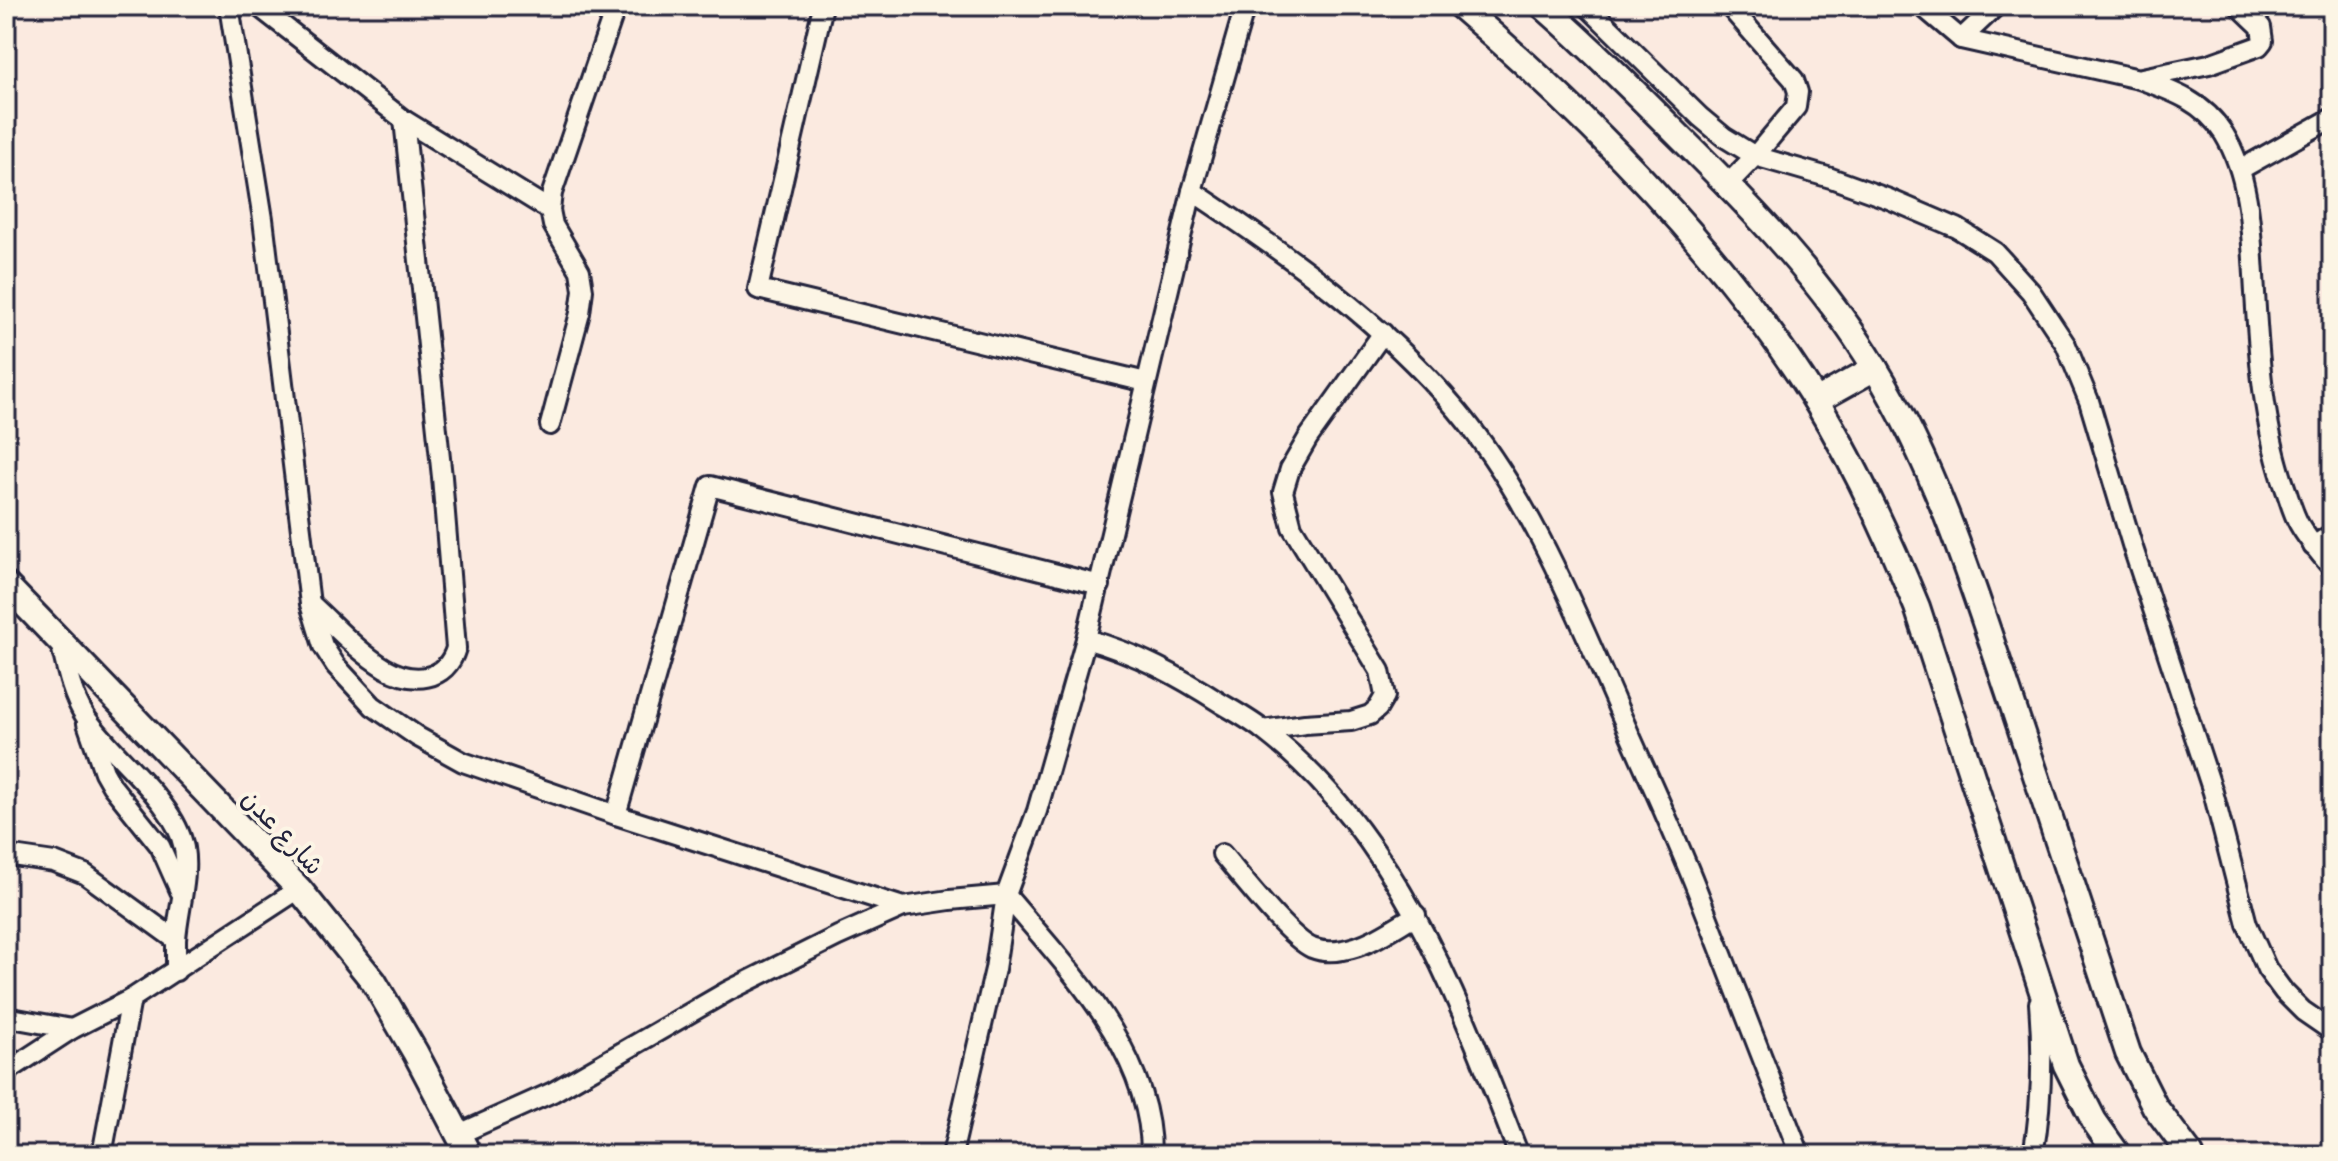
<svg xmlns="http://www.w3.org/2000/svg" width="2338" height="1161" viewBox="0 0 2338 1161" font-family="Itim,'Playpen Sans Arabic',sans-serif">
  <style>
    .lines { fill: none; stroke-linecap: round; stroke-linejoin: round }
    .street-casing { stroke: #22223b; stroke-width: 24 }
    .secondary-casing { stroke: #22223b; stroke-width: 30 }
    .street { stroke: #fcf5e5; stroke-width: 18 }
    .secondary { stroke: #fcf5e5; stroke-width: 24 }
    .labels { text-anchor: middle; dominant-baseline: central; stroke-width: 8; stroke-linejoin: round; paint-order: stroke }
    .street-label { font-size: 26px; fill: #22223b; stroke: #fcf5e5 }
  </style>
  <rect width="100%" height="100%" fill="#fbeae0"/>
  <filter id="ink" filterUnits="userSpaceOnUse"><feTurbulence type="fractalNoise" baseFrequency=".0125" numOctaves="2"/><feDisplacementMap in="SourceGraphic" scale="16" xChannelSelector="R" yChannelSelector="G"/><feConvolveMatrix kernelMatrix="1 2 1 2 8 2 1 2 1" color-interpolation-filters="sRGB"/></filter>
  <g filter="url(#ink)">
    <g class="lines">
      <g class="street-casing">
        <g id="street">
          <path d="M229,6L263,219L310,604L323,646L336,666L373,706L418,737L463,762L616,815L903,907"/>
          <path d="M258,6L404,120L550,210"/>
          <path d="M823,6L758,289L1146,382"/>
          <path d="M1587,6L1700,117L1724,137L1755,156L1831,178L1889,199L1957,228L1995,252L2031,292L2066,345L2089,401L2133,548L2213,792L2247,924L2267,969L2284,992L2303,1011L2332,1031"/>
          <path d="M1922,6L1961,39L2139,79C2173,91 2204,102 2224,134C2249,175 2251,227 2254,275C2258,349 2262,426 2288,496C2291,505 2294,515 2299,524C2308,540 2320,554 2332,568"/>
          <path d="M1961,39L1996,6"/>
          <path d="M2142,78L2209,64L2259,46L2263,41L2261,27L2239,6"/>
          <path d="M2241,169L2332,118"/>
          <path d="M1728,184L1755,156L1796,107L1798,92L1794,80L1729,6"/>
          <path d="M1192,191C1287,254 1382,321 1457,410C1528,495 1571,600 1615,701C1642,764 1672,826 1697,890C1732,978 1765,1067 1800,1155"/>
          <path d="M550,425L580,313L583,290L580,271L553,225L550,210L552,193L616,6"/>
          <path d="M2313,546L2332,534"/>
          <path d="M312,605C335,626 358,652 385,668C413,684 446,682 456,648L442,477L404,120"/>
          <path d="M1086,639C1138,654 1177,675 1222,704C1236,712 1250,720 1263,730C1399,835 1459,1001 1519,1155"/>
          <path d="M60,641C66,666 71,694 85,716C112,757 175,800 184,848C189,878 178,910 176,940C176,950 176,961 176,971"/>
          <path d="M87,723L104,772L112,786L160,846L180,891"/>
          <path d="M1263,730L1305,724L1351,721L1370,715L1378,708L1385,696L1380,671L1292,527L1283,492L1290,469L1308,438L1383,333"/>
          <path d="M616,815L710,486L1100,585"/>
          <path d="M1222,854C1241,876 1288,937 1312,948C1322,952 1333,952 1343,950C1369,946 1393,928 1416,915"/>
          <path d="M6,855L54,862L85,874L176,940"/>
          <path d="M6,1017L72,1029"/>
          <path d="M6,1072L72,1029L131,999L299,889"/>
          <path d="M459,1134L553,1092L728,991L838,936L903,907L950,900L1006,895C1068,969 1152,1052 1151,1155"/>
          <path d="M102,1155L131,999"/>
          <path d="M952,1155L995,969L1006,895L1037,811L1086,639L1192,191L1245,6"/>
          <path d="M2033,1155C2042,1105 2043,1053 2039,1003"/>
        </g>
      </g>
      <g class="secondary-casing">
        <g id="secondary">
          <path d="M1460,6C1592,120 1723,252 1816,401C1856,466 1888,536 1917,607L2066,1065L2094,1121L2118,1155"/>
          <path d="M1543,6C1591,48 1636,93 1681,138C1752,208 1823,282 1875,368C1936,468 1971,580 2008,691C2048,812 2088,933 2128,1053L2155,1107L2191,1155"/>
          <path d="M1816,401L1875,368"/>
          <path d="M6,585L299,889L374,982L415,1052L469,1155"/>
        </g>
      </g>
      <use href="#street" class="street"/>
      <use href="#secondary" class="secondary"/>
    </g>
  </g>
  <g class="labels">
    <g class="street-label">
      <text transform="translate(283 832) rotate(47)">شارع عدن</text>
    </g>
  </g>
  <rect width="2338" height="1161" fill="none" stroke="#fcf5e5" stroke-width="32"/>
  <rect x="16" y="16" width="2306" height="1129" fill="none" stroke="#22223b" stroke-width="3" filter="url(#ink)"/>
</svg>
